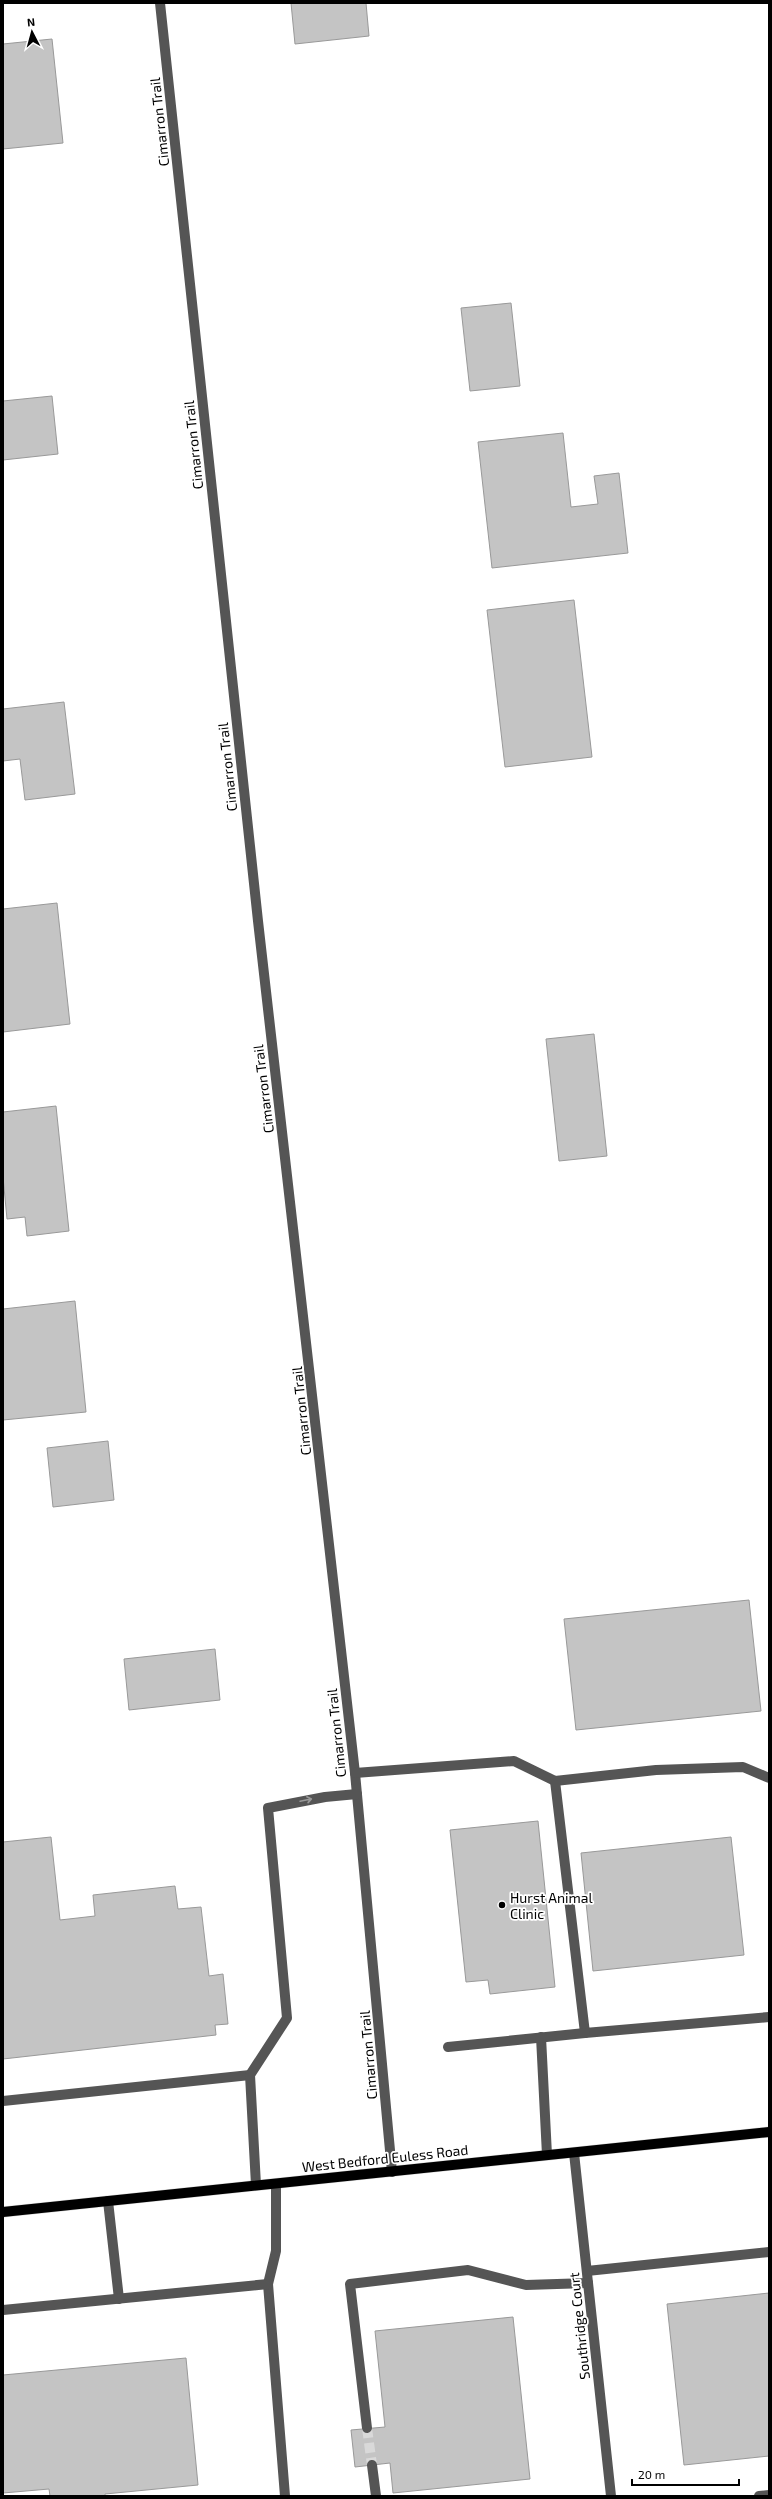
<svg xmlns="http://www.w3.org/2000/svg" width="772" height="2499" viewBox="0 0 772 2499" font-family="'Exo 2',sans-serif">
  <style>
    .building { fill: #c4c4c4; stroke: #999 }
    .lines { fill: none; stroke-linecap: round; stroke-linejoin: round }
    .minor-tunnel { stroke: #d9d9d9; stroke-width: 10; stroke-dasharray: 10 5; stroke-linecap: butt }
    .major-casing { stroke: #dbdbdb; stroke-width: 11 }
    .minor { stroke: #555; stroke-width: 10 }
    .major { stroke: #000; stroke-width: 10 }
    .oneway { stroke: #999 }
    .poi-dot { fill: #000; stroke: #fff; stroke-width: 1.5 }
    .labels { text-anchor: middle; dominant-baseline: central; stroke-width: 3.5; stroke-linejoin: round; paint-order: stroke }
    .street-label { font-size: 14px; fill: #000; stroke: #fff }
    .poi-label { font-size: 14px; fill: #000; stroke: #fff; text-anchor: start }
  </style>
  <rect width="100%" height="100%" fill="#fff"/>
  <g class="building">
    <path d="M291,3H366L369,36L295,44Z"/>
    <path d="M52,39L63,143L3,149V44Z"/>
    <path d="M511,303L520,386L470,391L461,308Z"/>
    <path d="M52,396L58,454L3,460V401Z"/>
    <path d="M563,433L571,507L598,504L594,476L619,473L628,553L492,568L478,442Z"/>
    <path d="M574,600L592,757L505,767L487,610Z"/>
    <path d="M64,702L75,794L25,800L20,759L3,761V709Z"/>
    <path d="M57,903L70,1024L3,1032V909Z"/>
    <path d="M594,1034L607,1156L559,1161L546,1039Z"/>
    <path d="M56,1106L69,1231L27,1236L25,1217L7,1219L3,1177V1112Z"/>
    <path d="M75,1301L86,1412L3,1420V1309Z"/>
    <path d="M108,1441L114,1500L53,1507L47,1448Z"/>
    <path d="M749,1600L761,1711L576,1730L564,1619Z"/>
    <path d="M215,1649L220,1700L129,1710L124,1659Z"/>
    <path d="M538,1821L555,1987L490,1994L488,1980L466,1982L450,1830Z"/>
    <path d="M51,1837L60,1920L95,1916L93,1895L175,1886L178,1909L201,1907L209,1976L223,1974L228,2024L215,2025L216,2035L3,2059V1842Z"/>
    <path d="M731,1837L744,1955L593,1971L581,1853Z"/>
    <path d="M769,2293V2456L684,2465L667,2304Z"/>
    <path d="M513,2317L530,2479L393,2493L390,2463L355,2467L351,2430L385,2427L375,2331Z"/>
    <path d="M186,2358L198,2485L105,2494V2496H50L49,2489L3,2493V2375Z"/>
  </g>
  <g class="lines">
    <path class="minor-tunnel" d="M367,2428L372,2465"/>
    <g class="major-casing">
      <path id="major" d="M3,2212L769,2132"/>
    </g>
    <g class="minor">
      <path d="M160,3L258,921L355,1773L392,2172"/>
      <path d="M355,1773L514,1761L555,1781L656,1770L743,1767L769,1778"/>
      <path d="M555,1781L585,2033L769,2017"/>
      <path d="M541,2037L547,2155"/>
      <path d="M448,2047L585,2033"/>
      <path d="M3,2101L250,2075"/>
      <path d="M574,2153L611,2496"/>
      <path d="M276,2184V2251L268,2284L285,2496"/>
      <path d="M256,2185L250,2075L287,2018L268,1808L325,1797L357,1794"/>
      <path d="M108,2201L119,2299"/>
      <path d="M587,2271L769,2252"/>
      <path d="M3,2310L268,2284"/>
      <path d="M367,2428L350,2284L468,2270L526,2285L588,2283"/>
      <path d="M372,2465L376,2496"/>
      <path d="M759,2496L769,2495"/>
    </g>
    <use href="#major" class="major"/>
  </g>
  <defs><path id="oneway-shaft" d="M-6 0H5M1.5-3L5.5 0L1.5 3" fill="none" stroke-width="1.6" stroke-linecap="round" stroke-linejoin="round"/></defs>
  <use class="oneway" href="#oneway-shaft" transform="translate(306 1800) rotate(-12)"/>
  <circle class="poi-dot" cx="502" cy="1905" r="4"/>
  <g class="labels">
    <g class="street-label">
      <text transform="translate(159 122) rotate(-96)">Cimarron Trail</text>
      <text transform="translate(193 445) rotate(-96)">Cimarron Trail</text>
      <text transform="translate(227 767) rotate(-96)">Cimarron Trail</text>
      <text transform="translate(263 1089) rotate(-97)">Cimarron Trail</text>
      <text transform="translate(301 1411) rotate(-96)">Cimarron Trail</text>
      <text transform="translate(336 1733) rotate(-96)">Cimarron Trail</text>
      <text transform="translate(368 2055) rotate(-95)">Cimarron Trail</text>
      <text transform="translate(385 2158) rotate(-6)">West Bedford Euless Road</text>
      <text transform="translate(579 2326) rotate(-96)">Southridge Court</text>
    </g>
    <g class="poi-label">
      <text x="510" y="1897">Hurst Animal<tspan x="510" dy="16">Clinic</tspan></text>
    </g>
  </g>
  <rect width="772" height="2499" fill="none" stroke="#000000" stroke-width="8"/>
  <g transform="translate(32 32) rotate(354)" stroke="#ffffff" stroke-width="3" paint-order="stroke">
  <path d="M0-3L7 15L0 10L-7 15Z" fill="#000000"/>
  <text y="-6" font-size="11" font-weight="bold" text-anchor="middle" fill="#000000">N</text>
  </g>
  <path d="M632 2479v6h107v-6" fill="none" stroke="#000000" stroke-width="2"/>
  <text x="638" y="2479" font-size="12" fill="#000000" stroke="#ffffff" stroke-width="3" paint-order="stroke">20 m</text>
</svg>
